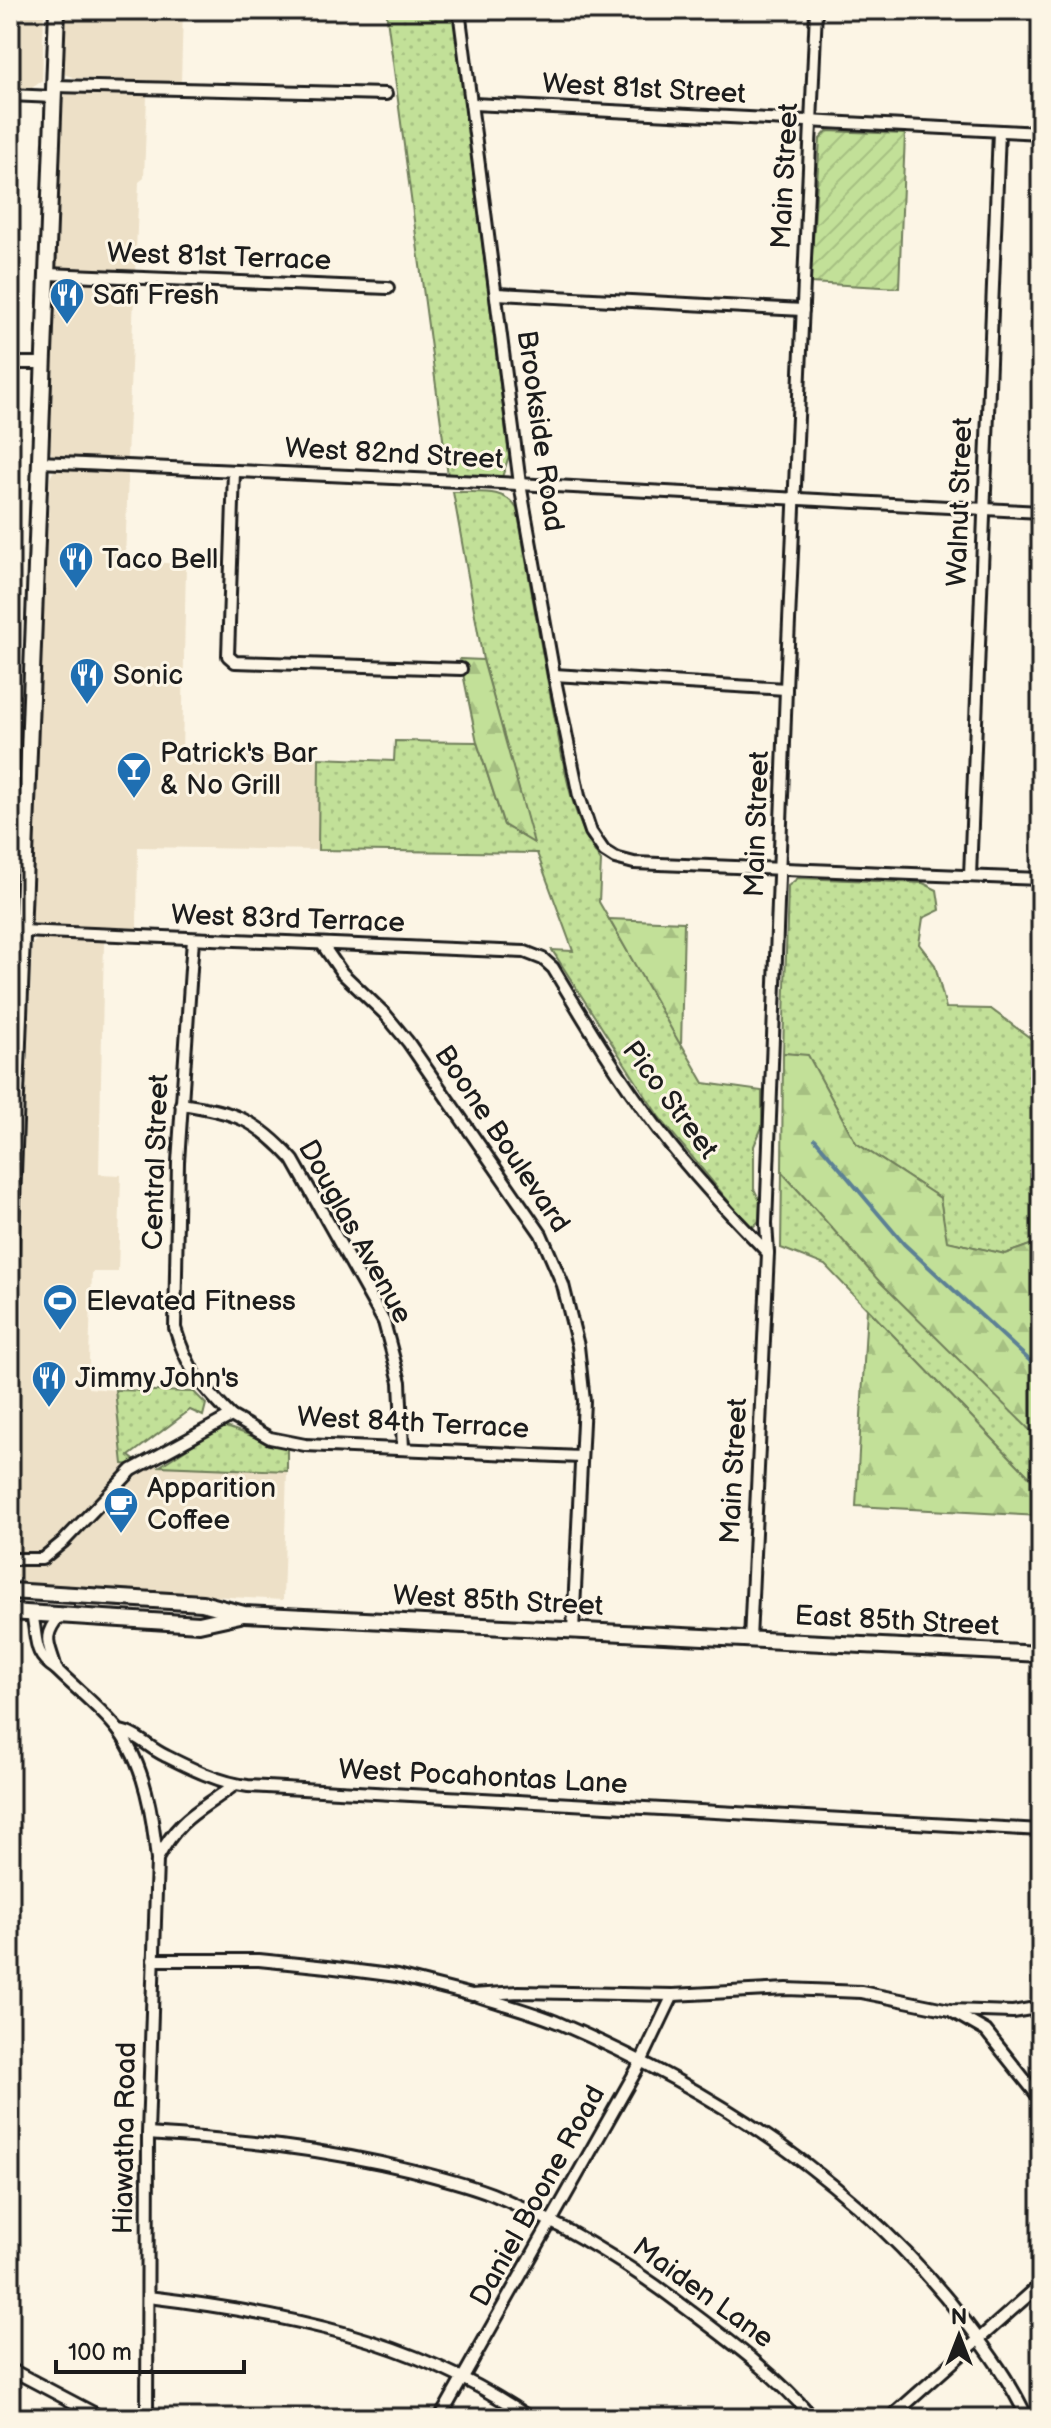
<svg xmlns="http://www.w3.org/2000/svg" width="1051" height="2428" viewBox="0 0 1051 2428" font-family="'Balsamiq Sans',sans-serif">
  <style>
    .built { fill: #ede0c7 }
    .grass { fill: url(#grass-dots); stroke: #6f7e5a; stroke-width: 2 }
    .forest { fill: url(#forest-firs); stroke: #6f7e5a; stroke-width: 2 }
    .garden { fill: url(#garden-furrows); stroke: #6f7e5a; stroke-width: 2 }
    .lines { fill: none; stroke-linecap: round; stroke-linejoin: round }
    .stream { stroke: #5c8095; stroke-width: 4 }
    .street-casing { stroke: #1c1c1c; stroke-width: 16 }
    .secondary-casing { stroke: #1c1c1c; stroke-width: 20 }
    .street { stroke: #fcf5e5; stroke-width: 10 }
    .secondary { stroke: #fcf5e5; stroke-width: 14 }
    .labels { text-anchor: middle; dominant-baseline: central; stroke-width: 6; stroke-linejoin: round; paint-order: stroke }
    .street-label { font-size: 28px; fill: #1c1c1c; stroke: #fcf5e5 }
    .poi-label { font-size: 28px; fill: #1c1c1c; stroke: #fcf5e5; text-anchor: start }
  </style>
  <defs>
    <pattern id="grass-dots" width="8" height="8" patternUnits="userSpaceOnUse" patternTransform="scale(2)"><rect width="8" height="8" fill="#c2e098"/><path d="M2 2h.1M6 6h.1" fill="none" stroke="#a6c082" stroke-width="1.8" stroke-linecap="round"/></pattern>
    <pattern id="forest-firs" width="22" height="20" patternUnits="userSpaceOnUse" patternTransform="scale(2)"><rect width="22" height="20" fill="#c2e098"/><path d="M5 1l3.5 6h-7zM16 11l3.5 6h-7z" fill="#a6c082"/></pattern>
    <pattern id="garden-furrows" width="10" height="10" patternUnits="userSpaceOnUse" patternTransform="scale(2)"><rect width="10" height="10" fill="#c2e098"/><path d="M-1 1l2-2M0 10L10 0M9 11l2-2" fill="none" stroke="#a6c082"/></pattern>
  </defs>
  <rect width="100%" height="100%" fill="#fcf5e5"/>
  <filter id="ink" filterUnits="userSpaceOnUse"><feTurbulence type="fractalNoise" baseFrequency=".0125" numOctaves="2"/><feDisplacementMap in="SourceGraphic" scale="16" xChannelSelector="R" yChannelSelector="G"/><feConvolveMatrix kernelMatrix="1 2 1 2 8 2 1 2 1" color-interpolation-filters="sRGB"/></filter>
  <g filter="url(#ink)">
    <g class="built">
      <path d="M10,10H44L42,81L32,88H10Z"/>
      <path d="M67,10H183L181,82L75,78L64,74Z"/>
      <path d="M74,93L147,96L144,178L139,182L127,459L52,455L49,447L63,95Z"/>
      <path d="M58,469L128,473L125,561L186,564L182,753L319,758L318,850L138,847L137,929L39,925L33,922L30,915L50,478L53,472Z"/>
      <path d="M10,578H21L10,800Z"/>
      <path d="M38,939L104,942L99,1174L121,1175L118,1272H92L88,1388L115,1390L124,1464L287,1471L283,1600L24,1585L17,1577L14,1407L32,944Z"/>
    </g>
    <g class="grass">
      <path d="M386,10H453L509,456L502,477L490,479L448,476Z"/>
      <path d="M453,492C476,493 505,487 517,509C529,576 540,643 553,709C563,759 570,820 601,861L599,902L704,1083L762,1091V1127L754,1146V1189L760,1201L759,1221L754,1226L748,1225L659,1117L552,950L573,951L537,853L318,850L319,758L394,761L395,741L477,742L504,825L533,842L483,660Z"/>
      <path d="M798,878L923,883L937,890L940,910L923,918L919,944L935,965L946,1008L991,1009L1041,1046V1241L1005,1254L946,1241L940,1198L856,1143L808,1056L783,1053L788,886Z"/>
      <path d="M782,1172L852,1250L1041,1261V1489L825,1265L781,1248Z"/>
      <path d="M115,1390L194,1392L206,1404L203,1416L190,1410L129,1456L137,1462L135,1465L123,1464Z"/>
      <path d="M226,1427L287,1448V1471L160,1466L215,1430Z"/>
    </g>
    <g class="forest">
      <path d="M460,659L483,660L534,843L504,825L477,742Z"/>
      <path d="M609,919L684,922L681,1046Z"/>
      <path d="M783,1053L808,1055L856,1143L940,1198L947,1241L1005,1254L1041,1241V1441L879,1281L782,1172Z"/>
      <path d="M867,1308L1041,1489V1516L856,1506Z"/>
    </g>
    <path class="garden" d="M827,131L905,134L899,288L810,283L820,139Z"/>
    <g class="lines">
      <path class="stream" d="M815,1139L904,1244L1041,1371"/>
      <g class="street-casing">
        <g id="street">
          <path d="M459,10L520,484L554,675L579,796L591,832L604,851L615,858L634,863L1041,879"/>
          <path d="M54,86L386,94"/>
          <path d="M10,95L54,97"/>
          <path d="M473,104L1041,133"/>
          <path d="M47,274L388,288"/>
          <path d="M497,294L803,310"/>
          <path d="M10,363H43"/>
          <path d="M39,462L481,482L1041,512"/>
          <path d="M234,471L228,656L235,662L461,669"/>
          <path d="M554,675L786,689"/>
          <path d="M970,876L999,131"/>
          <path d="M22,931L525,952L543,959L553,968C586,1023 619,1078 658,1129C691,1173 729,1213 768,1253"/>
          <path d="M193,939L178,1162L175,1328C188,1371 201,1385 231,1416"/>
          <path d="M322,944L342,973L385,1014L408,1042L541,1234L563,1285L578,1346L584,1401L573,1631"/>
          <path d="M181,1104C235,1112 256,1119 293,1160L384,1322L400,1382L403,1449"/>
          <path d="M10,1559H42L64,1541L132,1470L231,1416L270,1438L305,1445L581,1457"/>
          <path d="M32,1614C38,1639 32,1654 56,1669C76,1689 101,1708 118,1730C145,1765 153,1817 157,1860L148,2134L147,2418"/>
          <path d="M750,1640L768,1253L766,1224L786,689L816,10"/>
          <path d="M56,1669C50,1644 40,1639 60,1615"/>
          <path d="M119,1731C136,1733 149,1748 164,1755C190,1768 219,1783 248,1786L1041,1830"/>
          <path d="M157,1859C181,1815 198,1813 234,1785"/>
          <path d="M153,1960H259L327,1967L397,1976L472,1995L519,1992L673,1995L787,1989L861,1992L950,2010L1013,2012L1041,2007"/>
          <path d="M478,1996C505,2005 533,2012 559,2023C715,2090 861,2185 965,2321C988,2351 1012,2384 1027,2418"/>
          <path d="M953,2012L986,2031L1041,2100"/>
          <path d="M148,2134C238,2140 322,2148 411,2170C438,2177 467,2184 492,2194C564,2224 629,2264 690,2311C734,2344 777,2376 813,2418"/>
          <path d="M148,2297C283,2313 416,2339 530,2418"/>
          <path d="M10,2369L103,2418"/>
          <path d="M440,2418L641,2062L673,1995"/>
          <path d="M890,2418L1041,2284"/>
        </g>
      </g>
      <g class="secondary-casing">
        <g id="secondary">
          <path d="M10,1254L57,10"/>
          <path d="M10,1591L202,1603L244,1614L1041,1654"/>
          <path d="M10,1612L199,1624L240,1615"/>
        </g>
      </g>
      <use href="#street" class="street"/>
      <use href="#secondary" class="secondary"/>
    </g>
  </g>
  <defs>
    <g id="restaurant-pin" transform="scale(1.8)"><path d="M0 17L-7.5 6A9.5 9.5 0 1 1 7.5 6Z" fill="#1f6fb2" stroke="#fcf5e5"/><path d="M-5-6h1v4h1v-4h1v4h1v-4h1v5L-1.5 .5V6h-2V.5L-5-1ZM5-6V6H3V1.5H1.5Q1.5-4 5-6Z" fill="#fff"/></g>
    <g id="bar-pin" transform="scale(1.8)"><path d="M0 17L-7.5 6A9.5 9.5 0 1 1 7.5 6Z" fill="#1f6fb2" stroke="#fcf5e5"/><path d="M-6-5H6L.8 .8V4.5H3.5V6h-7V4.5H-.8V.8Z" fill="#fff"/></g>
    <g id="stadium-pin" transform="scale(1.8)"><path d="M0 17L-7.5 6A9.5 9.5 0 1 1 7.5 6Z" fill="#1f6fb2" stroke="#fcf5e5"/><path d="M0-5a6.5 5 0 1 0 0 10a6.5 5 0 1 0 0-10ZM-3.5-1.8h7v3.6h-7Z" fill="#fff"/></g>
    <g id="cafe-pin" transform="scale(1.8)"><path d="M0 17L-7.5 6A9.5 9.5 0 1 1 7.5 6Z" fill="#1f6fb2" stroke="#fcf5e5"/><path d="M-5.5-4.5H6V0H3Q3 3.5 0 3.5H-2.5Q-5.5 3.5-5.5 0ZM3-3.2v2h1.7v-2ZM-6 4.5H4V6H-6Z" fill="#fff"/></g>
  </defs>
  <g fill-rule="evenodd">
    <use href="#restaurant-pin" x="67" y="295"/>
    <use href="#restaurant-pin" x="76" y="559"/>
    <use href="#restaurant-pin" x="87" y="675"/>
    <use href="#bar-pin" x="134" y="769"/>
    <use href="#stadium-pin" x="60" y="1301"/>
    <use href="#restaurant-pin" x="49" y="1378"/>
    <use href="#cafe-pin" x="121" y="1504"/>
  </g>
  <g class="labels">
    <g class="street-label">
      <text transform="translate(644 89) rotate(3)">West 81st Street</text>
      <text transform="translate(785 176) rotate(-87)">Main Street</text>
      <text transform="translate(219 257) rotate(2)">West 81st Terrace</text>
      <text transform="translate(540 431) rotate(82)">Brookside Road</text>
      <text transform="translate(394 454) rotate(3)">West 82nd Street</text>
      <text transform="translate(960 502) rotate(-88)">Walnut Street</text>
      <text transform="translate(757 824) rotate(-88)">Main Street</text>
      <text transform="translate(288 919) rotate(2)">West 83rd Terrace</text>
      <text transform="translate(670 1100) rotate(53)">Pico Street</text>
      <text transform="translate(502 1139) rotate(56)">Boone Boulevard</text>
      <text transform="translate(156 1162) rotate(-88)">Central Street</text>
      <text transform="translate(355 1232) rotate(61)">Douglas Avenue</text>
      <text transform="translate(413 1423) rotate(3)">West 84th Terrace</text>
      <text transform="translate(734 1471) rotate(-87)">Main Street</text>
      <text transform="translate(498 1601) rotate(3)">West 85th Street</text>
      <text transform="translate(897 1621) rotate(3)">East 85th Street</text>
      <text transform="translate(483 1777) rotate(3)">West Pocahontas Lane</text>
      <text transform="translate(125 2138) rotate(-89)">Hiawatha Road</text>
      <text transform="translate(538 2196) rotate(-61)">Daniel Boone Road</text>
      <text transform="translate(703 2293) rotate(36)">Maiden Lane</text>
    </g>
    <g class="poi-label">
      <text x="93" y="295">Safi Fresh</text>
      <text x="102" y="559">Taco Bell</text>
      <text x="113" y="675">Sonic</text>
      <text x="160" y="753">Patrick's Bar<tspan x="160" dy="32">&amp; No Grill</tspan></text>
      <text x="86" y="1301">Elevated Fitness</text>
      <text x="75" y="1378">Jimmy John's</text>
      <text x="147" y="1488">Apparition<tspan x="147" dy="32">Coffee</tspan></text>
    </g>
  </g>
  <rect width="1051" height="2428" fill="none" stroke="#fcf5e5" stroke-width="40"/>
  <rect x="20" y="20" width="1011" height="2388" fill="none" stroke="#1c1c1c" stroke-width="3" filter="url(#ink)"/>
  <g transform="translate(959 2336)" stroke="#fcf5e5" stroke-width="6" paint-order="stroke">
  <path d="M0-6L14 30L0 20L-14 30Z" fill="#1c1c1c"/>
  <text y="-12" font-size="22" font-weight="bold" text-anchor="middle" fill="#1c1c1c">N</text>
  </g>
  <path d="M56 2360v12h188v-12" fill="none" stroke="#1c1c1c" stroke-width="4"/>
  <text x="68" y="2360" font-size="24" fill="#1c1c1c" stroke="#fcf5e5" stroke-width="6" paint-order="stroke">100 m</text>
</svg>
